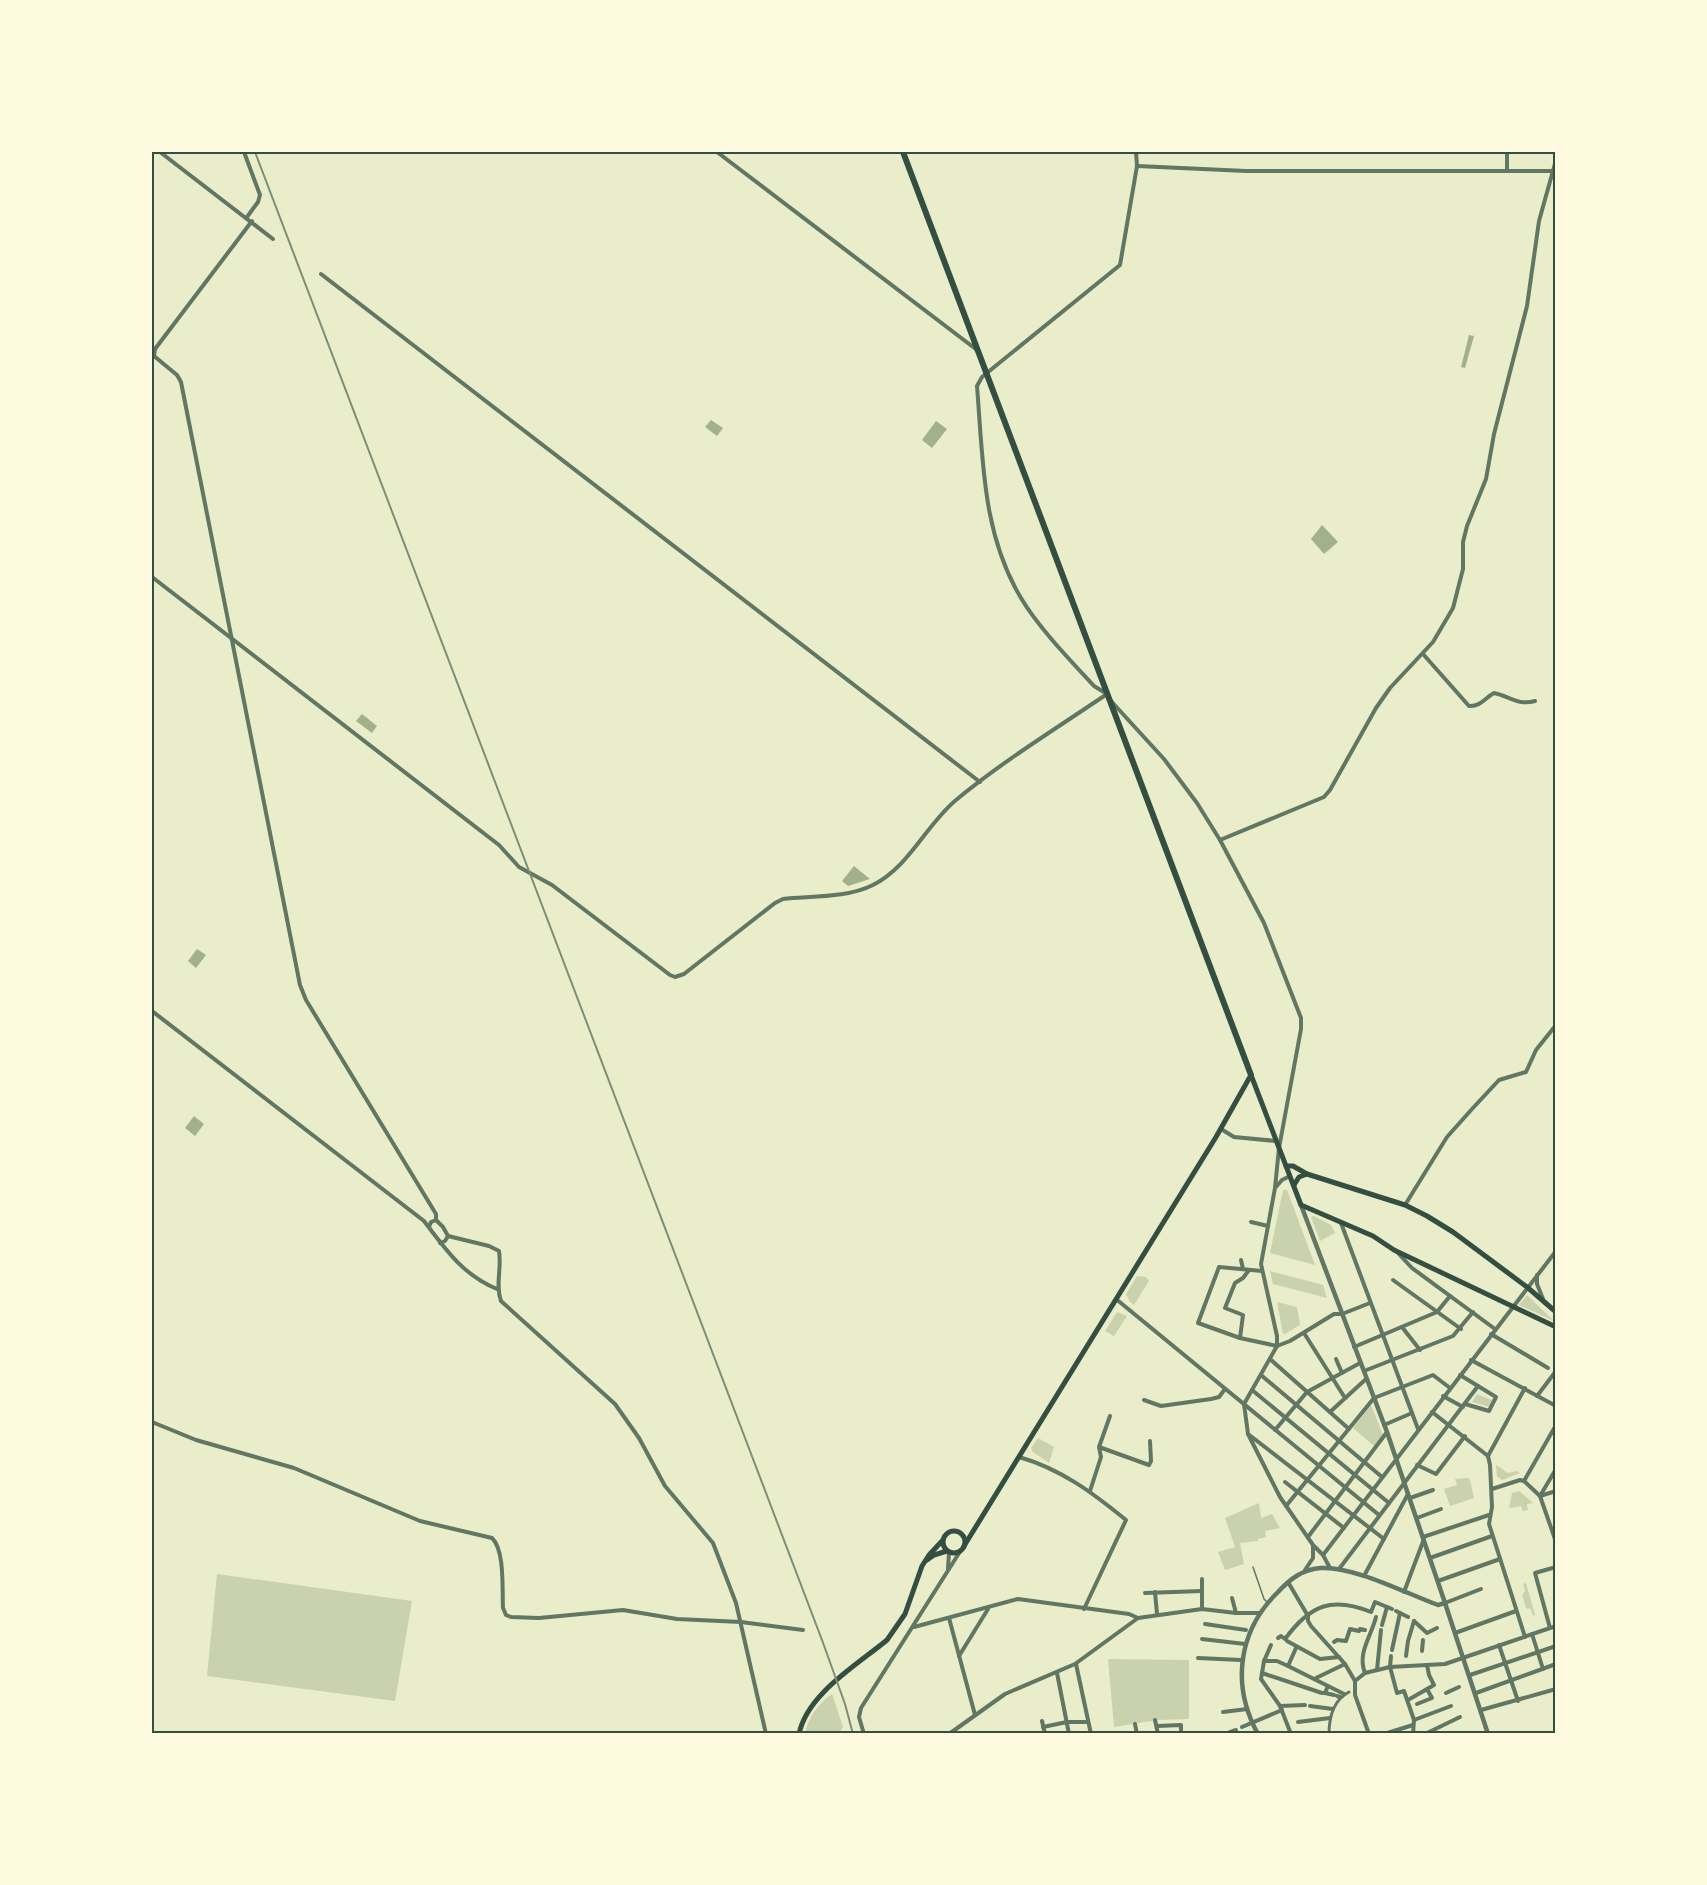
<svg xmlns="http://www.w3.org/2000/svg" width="1707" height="1885" viewBox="0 0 1707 1885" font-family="Roboto,sans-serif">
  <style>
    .green { fill: #cad2ad }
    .water { fill: #a3b18a }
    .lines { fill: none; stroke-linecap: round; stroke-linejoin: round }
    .service { stroke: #617663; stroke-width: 1.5 }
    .pedestrian { stroke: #617663; stroke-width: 3 }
    .minor { stroke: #617663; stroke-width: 4 }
    .tertiary { stroke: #617663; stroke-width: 4.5 }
    .secondary { stroke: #344e41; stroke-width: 5 }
    .primary { stroke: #344e41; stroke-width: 6 }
    .rail { stroke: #7c8e77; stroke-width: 2 }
    .neatline { fill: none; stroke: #344e41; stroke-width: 2 }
  </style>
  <rect width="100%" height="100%" fill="#e9edc9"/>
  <g class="green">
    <path d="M1283,1190H1287L1315,1265L1270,1253Z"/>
    <path d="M1314,1216L1331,1225L1335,1233L1320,1241L1311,1217Z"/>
    <path d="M1270,1271L1323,1285L1327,1298L1273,1284Z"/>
    <path d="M1137,1276L1146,1277L1149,1281L1134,1305L1130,1302L1126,1294Z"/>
    <path d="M1527,1295L1551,1318L1554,1321L1519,1305Z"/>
    <path d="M1277,1302L1297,1307L1300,1325L1285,1334H1283Z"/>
    <path d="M1117,1312L1127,1316L1114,1336L1105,1331Z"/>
    <path d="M1477,1394L1492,1400L1489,1407L1472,1402Z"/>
    <path d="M1371,1405L1383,1435L1374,1446L1353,1428Z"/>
    <path d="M1038,1438L1054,1447L1049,1463L1033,1452L1031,1448Z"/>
    <path d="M1496,1465L1508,1473L1517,1471L1520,1473L1502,1480L1497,1476Z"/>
    <path d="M1468,1478L1470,1480L1474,1498L1450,1506L1444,1489L1457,1485L1455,1479Z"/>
    <path d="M1519,1491L1533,1503L1527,1504L1528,1510L1523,1511L1521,1506L1509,1508L1512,1493Z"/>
    <path d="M1259,1503L1261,1518L1272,1514L1280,1528L1265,1531L1266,1537L1258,1539V1541L1240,1543L1244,1564L1225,1570L1218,1552L1235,1547L1225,1518Z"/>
    <path d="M217,1574L412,1601L395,1701L207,1676Z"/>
    <path d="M1526,1583L1535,1615L1533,1616L1531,1609L1526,1608L1522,1595L1525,1591L1523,1584Z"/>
    <path d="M1108,1659L1189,1660V1719L1158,1720L1114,1727Z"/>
    <path d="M832,1694L843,1727L839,1733H805C809,1716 818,1704 832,1694Z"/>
  </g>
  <g class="water">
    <path d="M1469,335L1474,336L1465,368L1461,367Z"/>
    <path d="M711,420L723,428L717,436L705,427Z"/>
    <path d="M936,421L947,429L932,448L922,440Z"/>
    <path d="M1322,525L1338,542L1324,554L1311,539Z"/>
    <path d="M362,714L377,726L372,733L356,721Z"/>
    <path d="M854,866L870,879L848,886L842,881Z"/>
    <path d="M197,949L206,955L196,968L188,961Z"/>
    <path d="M194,1116L204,1124L195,1136L185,1128Z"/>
  </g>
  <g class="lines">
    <path class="service" d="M1253,1567L1264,1599L1267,1602"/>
    <path class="pedestrian" d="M1329,1734C1329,1716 1334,1700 1349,1692"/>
    <g class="minor">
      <path d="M160,152L273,239"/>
      <path d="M244,152L260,195L258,202L247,217"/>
      <path d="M717,152L977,350"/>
      <path d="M1137,166L1246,171H1553"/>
      <path d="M1507,170V152"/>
      <path d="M252,221L155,349L154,356L177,375L181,382L300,985L306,1000L436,1214V1220"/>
      <path d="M321,274L980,782"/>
      <path d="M152,577L499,845L519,867L552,885L670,975L675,977L684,974L775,903L783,899C812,896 847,898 873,885C909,867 926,825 956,800C1003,761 1057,728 1107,694L1094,686C1071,661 1038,627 1021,598C982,533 983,459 977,386L982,377L1120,265L1137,166L1136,152"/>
      <path d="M1423,654L1469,706C1480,707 1485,698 1494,693C1509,696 1518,706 1535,701"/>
      <path d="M1111,701L1164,759L1197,803L1220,840L1264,923L1301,1018V1029L1279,1148L1275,1188L1261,1264L1277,1336V1346L1244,1404L1248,1434L1280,1497L1313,1545V1558L1305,1570"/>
      <path d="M1220,840L1324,797L1330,790L1376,708L1390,688L1433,642L1453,608L1463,569V542L1467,526L1486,479L1494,434L1527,306L1539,221L1556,160"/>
      <path d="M152,1011L424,1221C446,1250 463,1275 497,1289"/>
      <path d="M1221,1129L1234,1137L1276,1141"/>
      <path d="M1275,1188L1282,1180L1290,1176"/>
      <path d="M1405,1205L1447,1137L1472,1109L1499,1080L1526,1072L1536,1050L1556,1025"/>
      <path d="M1251,1222L1268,1226"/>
      <path d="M1341,1223L1418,1429"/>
      <path d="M429,1227L431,1222L436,1220L443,1227L448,1236L445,1241L440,1243"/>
      <path d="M448,1236L489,1246L499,1251C502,1268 495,1284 501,1301L615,1404L639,1438L665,1486L713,1543L736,1603L766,1734"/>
      <path d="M1397,1252L1412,1268L1495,1329"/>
      <path d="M1241,1260L1243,1269"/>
      <path d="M1262,1271L1219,1267L1198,1323L1240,1338L1277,1346"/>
      <path d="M1537,1275V1284L1543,1299"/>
      <path d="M1393,1280L1461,1329"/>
      <path d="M1116,1299L1379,1515"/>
      <path d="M1402,1327L1420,1350"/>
      <path d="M1304,1333L1345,1398"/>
      <path d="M1491,1334L1548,1368"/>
      <path d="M1240,1338L1243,1315L1225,1308L1235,1283L1243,1278L1249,1270"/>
      <path d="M1277,1346L1290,1341L1334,1314H1342L1370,1303"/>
      <path d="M1354,1347L1437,1312L1450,1296"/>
      <path d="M1270,1359L1349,1429"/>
      <path d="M1336,1359L1342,1373"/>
      <path d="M1471,1360L1556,1406"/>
      <path d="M1364,1371L1453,1336L1473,1312"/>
      <path d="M1261,1375L1382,1477"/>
      <path d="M1460,1375L1496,1397L1489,1411L1465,1404"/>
      <path d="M1252,1390L1389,1503"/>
      <path d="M1443,1396L1463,1407"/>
      <path d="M1537,1396L1556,1371"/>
      <path d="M1144,1400L1161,1406L1211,1399L1219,1397L1225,1389"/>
      <path d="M1330,1412L1366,1379"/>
      <path d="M1432,1412L1488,1456"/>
      <path d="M152,1422L196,1440L294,1468L420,1521L492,1538C505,1550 502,1590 503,1608L506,1615L511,1617L539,1618L623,1610L677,1619L741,1622L803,1630"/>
      <path d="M1384,1425L1412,1413"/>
      <path d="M1275,1430L1307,1392L1360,1363"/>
      <path d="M1248,1434L1384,1539"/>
      <path d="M1099,1447L1110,1416"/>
      <path d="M1488,1456L1490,1465L1492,1507L1489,1524L1525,1637"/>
      <path d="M1488,1456L1525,1388"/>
      <path d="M1019,1457C1061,1469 1093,1493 1126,1520L1084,1609"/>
      <path d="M1417,1465L1436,1474L1465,1436"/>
      <path d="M1524,1481L1540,1496L1556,1542"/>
      <path d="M1524,1481L1556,1425"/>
      <path d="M1285,1482L1344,1528"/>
      <path d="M1492,1489L1520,1480L1524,1481"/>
      <path d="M1090,1491L1101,1457L1099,1447L1149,1465L1151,1461L1150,1441"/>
      <path d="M1540,1496L1556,1469"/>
      <path d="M1540,1496L1556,1491"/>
      <path d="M1410,1498L1433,1490"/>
      <path d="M1286,1506L1374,1398L1433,1375L1450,1388"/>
      <path d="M1417,1518L1441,1509"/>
      <path d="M1308,1537L1387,1432"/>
      <path d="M1423,1537L1489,1515"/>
      <path d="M1314,1546L1323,1555L1330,1568"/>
      <path d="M1323,1555L1556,1251"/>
      <path d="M1430,1558L1492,1536"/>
      <path d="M948,1569L949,1552"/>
      <path d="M1339,1569L1478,1386"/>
      <path d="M1364,1576L1408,1494"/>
      <path d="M1202,1579V1608"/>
      <path d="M1438,1581L1500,1559"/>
      <path d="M1288,1582L1308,1616V1621L1311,1626L1345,1664L1355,1681V1695L1369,1734"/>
      <path d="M1155,1592L1157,1614"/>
      <path d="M1404,1592L1424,1539"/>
      <path d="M1145,1593L1202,1591"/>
      <path d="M1232,1598L1236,1613"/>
      <path d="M1445,1603L1481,1589"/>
      <path d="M1396,1611L1408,1617"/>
      <path d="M949,1618L975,1715"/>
      <path d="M1414,1621L1427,1633L1437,1628"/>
      <path d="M1205,1624L1246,1630"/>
      <path d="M1382,1625L1387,1607"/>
      <path d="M914,1627L1018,1599L1129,1614L1138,1618"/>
      <path d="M1550,1628L1535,1573L1556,1567"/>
      <path d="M1455,1633L1516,1611"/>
      <path d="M1532,1634L1543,1669"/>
      <path d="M1278,1638L1281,1636L1285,1639C1310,1605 1332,1596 1371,1612L1375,1602L1392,1609"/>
      <path d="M1202,1639L1245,1644"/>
      <path d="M1287,1641L1320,1659L1339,1657"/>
      <path d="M1334,1642L1337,1640L1346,1641L1350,1629L1359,1631L1360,1629L1365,1630"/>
      <path d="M1271,1645L1264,1661L1261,1679L1280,1706L1291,1734"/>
      <path d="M1499,1645L1518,1701"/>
      <path d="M1392,1650L1400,1613"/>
      <path d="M1422,1651L1423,1640"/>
      <path d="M959,1656L988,1609"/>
      <path d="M1391,1656L1390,1667L1397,1693L1404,1691L1414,1720L1413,1734"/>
      <path d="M1406,1656L1408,1641L1414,1621"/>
      <path d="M1198,1658L1241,1660"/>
      <path d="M1264,1661H1277L1288,1666L1344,1694"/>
      <path d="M1076,1664L1091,1734"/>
      <path d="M1288,1666L1296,1648"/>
      <path d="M1377,1670L1381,1630"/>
      <path d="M1057,1673L1069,1734"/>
      <path d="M1262,1673L1322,1693H1325L1328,1686"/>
      <path d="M1365,1673C1357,1653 1371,1637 1376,1617"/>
      <path d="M1470,1675L1556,1646"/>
      <path d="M1316,1678L1345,1664"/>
      <path d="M1355,1681L1365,1673L1390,1667L1445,1664L1556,1626"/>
      <path d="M1325,1693L1334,1695"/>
      <path d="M1446,1693L1459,1687"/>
      <path d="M1476,1693L1556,1664"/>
      <path d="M1337,1696L1340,1697"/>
      <path d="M1408,1700L1434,1685L1429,1675L1427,1665"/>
      <path d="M1417,1704L1432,1698L1427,1689"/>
      <path d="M1280,1706L1305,1705"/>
      <path d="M1310,1706L1333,1709"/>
      <path d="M1481,1710L1556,1689"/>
      <path d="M1223,1712L1247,1709"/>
      <path d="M1155,1720L1158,1734"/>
      <path d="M1414,1720L1451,1706"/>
      <path d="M1042,1721L1045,1734"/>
      <path d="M1298,1722L1330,1718"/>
      <path d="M1135,1724L1137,1734"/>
      <path d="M1157,1726L1181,1725V1734"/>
      <path d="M1043,1727L1067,1722H1088"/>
      <path d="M1242,1727L1282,1710"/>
      <path d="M864,1734L859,1717L861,1708L961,1550"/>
      <path d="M949,1734L1005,1694L1075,1664L1138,1618L1202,1609L1236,1613H1260"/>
      <path d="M1110,1734H1113"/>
      <path d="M1225,1734L1236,1730"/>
      <path d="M1384,1734L1413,1725"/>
      <path d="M1425,1734L1460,1717"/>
    </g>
    <g class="tertiary">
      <path d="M1301,1205L1387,1432L1445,1603"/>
      <path d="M1258,1734C1231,1685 1238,1631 1278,1592C1290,1579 1303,1569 1321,1568C1354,1566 1405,1593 1438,1605L1445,1603L1488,1734"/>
    </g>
    <g class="secondary">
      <path d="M1251,1075L1301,1205L1373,1236L1394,1250L1556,1327"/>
      <path d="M1286,1166H1293L1307,1174L1405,1205L1427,1216L1453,1232L1527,1287L1556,1312"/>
      <path d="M1294,1185L1299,1177L1307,1174"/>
      <circle cx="954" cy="1542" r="11"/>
      <path d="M964,1546L1216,1137L1251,1075"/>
      <path d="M927,1560L934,1555L947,1551"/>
      <path d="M799,1734C807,1694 857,1665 887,1640L905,1614L922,1566L929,1555L943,1540"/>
    </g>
    <path class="primary" d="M903,152L1251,1075"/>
    <path class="rail" d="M255,152L822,1640L845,1704L853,1734"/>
  </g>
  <rect width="1707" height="1885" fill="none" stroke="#fefae0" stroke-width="306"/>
  <rect x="153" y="153" width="1401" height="1579" class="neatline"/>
</svg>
